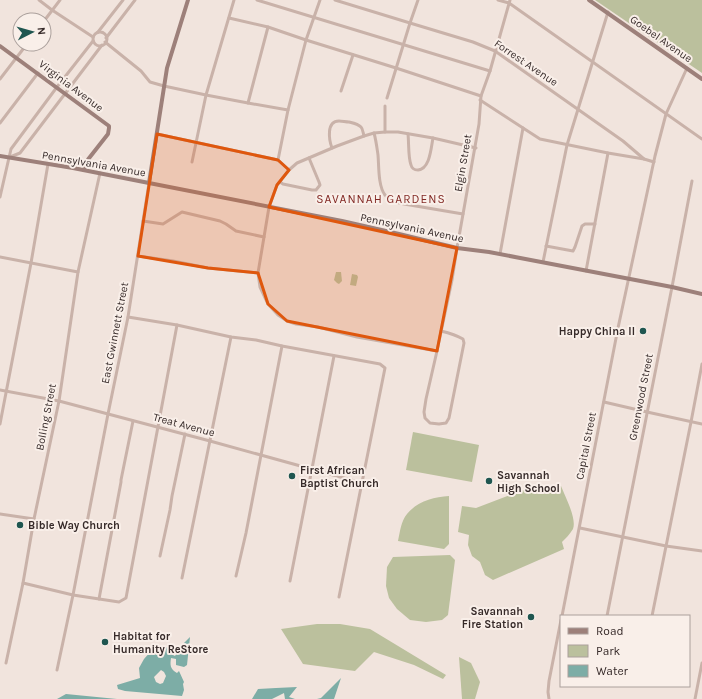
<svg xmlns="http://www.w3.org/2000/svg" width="702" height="699" viewBox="0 0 702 699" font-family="Karla,sans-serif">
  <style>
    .green { fill: #bbc09d }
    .water { fill: #7dada6; fill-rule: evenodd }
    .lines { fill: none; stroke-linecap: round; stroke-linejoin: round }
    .street { stroke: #c9b2a9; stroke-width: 3 }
    .secondary { stroke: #9d807a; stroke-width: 4 }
    .marked { fill: #df570d; fill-opacity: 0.2; stroke: #df570d; stroke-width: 3; stroke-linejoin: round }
    .poi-dot { fill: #1f5650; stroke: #f9efe9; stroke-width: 1.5 }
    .labels { text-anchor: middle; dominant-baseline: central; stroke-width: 4; stroke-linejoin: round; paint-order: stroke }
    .street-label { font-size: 11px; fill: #362a29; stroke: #f9efe9 }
    .poi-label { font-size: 11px; font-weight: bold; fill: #362a29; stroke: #f9efe9; text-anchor: start }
    .neighbourhood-label { font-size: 12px; letter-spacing: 1px; fill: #822924; stroke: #f9efe9 }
  </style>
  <rect width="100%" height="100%" fill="#f1e4dd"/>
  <g class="green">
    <path d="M595,0H702V73Z"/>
    <path d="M336,272H341L342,281L339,284L337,283L334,280Z"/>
    <path d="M352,274L357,275L358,277L356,286L350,285Z"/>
    <path d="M413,432L479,445L472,482L406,470Z"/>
    <path d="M548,486H561C565,496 577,519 573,529C570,534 566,538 562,542L564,549L493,580L485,575L480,562L472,556L468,545L469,535L458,532L462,506L476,508L526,489L528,493Z"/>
    <path d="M449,496V544L444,549L398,541C400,532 401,521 407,514C418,501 433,497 449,496Z"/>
    <path d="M450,555L455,560L448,615L442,620L426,622L410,620L397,609L389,598L386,586L387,567L393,557Z"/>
    <path d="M317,624H340L370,629L446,675L443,679L414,665L374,652L355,671L303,664L281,629Z"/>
    <path d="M459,657L471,663L480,682L475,699H462Z"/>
  </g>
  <g class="water">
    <path d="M190,637L187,665L184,667L176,665V659L171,658C170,665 170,669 177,673L179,671L184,682L183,684L184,690L182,696L125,691L118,689L117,685L140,678L139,668L144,659L153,649L167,647L171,654L175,656L182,645ZM161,670L164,672L166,676L163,683L160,684L156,682L154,677Z"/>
    <path d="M341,678L334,699H317L321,698Z"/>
    <path d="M297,687L289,697L295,699H285L284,693L272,699H252L258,689L276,688Z"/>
    <path d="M66,694L117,699H57Z"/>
  </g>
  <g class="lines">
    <g class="street">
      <path d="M39,0L52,10L93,37"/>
      <path d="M257,0L490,71"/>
      <path d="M335,0L410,23L473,42L495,51L623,141L644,159"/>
      <path d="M498,0L509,3L702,139"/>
      <path d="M229,18L268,27L306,40L396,68L481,96"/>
      <path d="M44,21L60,0"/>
      <path d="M98,32L123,0"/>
      <circle cx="100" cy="39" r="7"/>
      <path d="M106,38L135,0"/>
      <path d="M105,42L141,71L150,82L164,86L206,95L248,103L288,110"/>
      <path d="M0,79L27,44"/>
      <path d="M341,91L353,55"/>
      <path d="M387,98L410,23L418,0"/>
      <path d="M480,100L540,139L608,153L644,159L654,162"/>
      <path d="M248,103L268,27"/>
      <path d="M385,106V132"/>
      <path d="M0,123L38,73"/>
      <path d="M374,133C376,140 377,148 378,155C379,166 378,186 385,195C390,201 397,203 404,204L463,214"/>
      <path d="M157,134L278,160L289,170"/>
      <path d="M408,134C409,143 408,157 411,165C412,169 414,170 418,170C430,169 431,148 433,138"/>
      <path d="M332,148C329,140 326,121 339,121C342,121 346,122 349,122C353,123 358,124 361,127C363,129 363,133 364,136"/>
      <path d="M10,157L20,153L102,45"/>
      <path d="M278,160L288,110L306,40L320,0"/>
      <path d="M192,162L206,95L234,0"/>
      <path d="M280,182L283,184L312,190H316L320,185L319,182L309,158"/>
      <path d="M0,197L11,149L57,87L93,41"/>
      <path d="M143,221L163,224L182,212L220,221L226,224L236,231L264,237"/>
      <path d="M546,246L573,251L575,247L582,226L585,224H595"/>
      <path d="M500,254L523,128"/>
      <path d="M138,256L173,261L208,268L258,273"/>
      <path d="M0,257L78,272"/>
      <path d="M543,262L567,145L608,12"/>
      <path d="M586,271L608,153"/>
      <path d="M128,317L177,325L231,337L256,340L282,346L380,364L385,368L339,597"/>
      <path d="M441,331C449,333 456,335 463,339L464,343L449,418L446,423L439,424L430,423L425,418L424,412L426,399L437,351L452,280L457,248L479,124L481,96L490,71L510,0"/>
      <path d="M437,351L357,337L318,327L296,324L287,321L278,315L268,304L260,287L258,273L269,207L277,185L289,170L297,163L337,146L364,136L374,133L385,132H398L433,138L476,148"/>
      <path d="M0,390L59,401L210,441L362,483"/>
      <path d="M604,402L647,412L702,424"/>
      <path d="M0,424L31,263L48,164"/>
      <path d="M0,514L34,519"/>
      <path d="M580,528L666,546L702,551"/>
      <path d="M160,556L170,510L172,496L185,434"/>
      <path d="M236,576L246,533L282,346"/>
      <path d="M182,578L231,337"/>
      <path d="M290,581L334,356"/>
      <path d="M23,583L73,595L119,602L126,598L177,325"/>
      <path d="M99,599L121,482V480L122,475L133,421"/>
      <path d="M562,616L618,328L655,156L666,114L687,68"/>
      <path d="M607,616L672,287L692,181"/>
      <path d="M652,616L691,422L702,364"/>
      <path d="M6,663L23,583L34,519L59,401L78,272L100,173"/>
      <path d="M57,670L73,595L108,414L128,317L149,183"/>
      <path d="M549,699L548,692L549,681L561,620"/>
      <path d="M695,699L702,663"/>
    </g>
    <g class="secondary">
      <path d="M589,0L702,79"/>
      <path d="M0,46L109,126V128L108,134L86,162L84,170"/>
      <path d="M0,156L73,168L149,183L342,221L399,234L457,248L489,252L672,287L702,294"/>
      <path d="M149,183L167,68L188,0"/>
    </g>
  </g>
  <path class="marked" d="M157,134L278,160L289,170L277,185L269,207L457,248L437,351L287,321L268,304L258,273L208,268L138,256Z"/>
  <g class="poi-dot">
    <circle cx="643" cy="331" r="4"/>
    <circle cx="292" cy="476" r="4"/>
    <circle cx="489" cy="481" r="4"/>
    <circle cx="20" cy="525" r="4"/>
    <circle cx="531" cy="617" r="4"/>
    <circle cx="105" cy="642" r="4"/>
  </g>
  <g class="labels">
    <g class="street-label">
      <text transform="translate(661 39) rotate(35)">Goebel Avenue</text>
      <text transform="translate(526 63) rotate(34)">Forrest Avenue</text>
      <text transform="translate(71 86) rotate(37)">Virginia Avenue</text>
      <text transform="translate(463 163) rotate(-80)">Elgin Street</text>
      <text transform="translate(94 164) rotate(10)">Pennsylvania Avenue</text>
      <text transform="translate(412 228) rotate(12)">Pennsylvania Avenue</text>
      <text transform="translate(115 333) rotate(-79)">East Gwinnett Street</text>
      <text transform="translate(641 397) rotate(-79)">Greenwood Street</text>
      <text transform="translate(46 417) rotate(-79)">Bolling Street</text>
      <text transform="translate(184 425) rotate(15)">Treat Avenue</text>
      <text transform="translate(586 446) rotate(-79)">Capital Street</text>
    </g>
    <g class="poi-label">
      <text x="635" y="331" text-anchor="end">Happy China II</text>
      <text x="300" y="470">First African<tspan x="300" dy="13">Baptist Church</tspan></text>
      <text x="497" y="475">Savannah<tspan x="497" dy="13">High School</tspan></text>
      <text x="28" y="525">Bible Way Church</text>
      <text x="523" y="611" text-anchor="end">Savannah<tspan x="523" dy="13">Fire Station</tspan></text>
      <text x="113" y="636">Habitat for<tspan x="113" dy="13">Humanity ReStore</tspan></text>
    </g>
    <g class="neighbourhood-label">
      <text x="381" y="199">SAVANNAH GARDENS</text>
    </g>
  </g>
  <rect x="560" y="615" width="130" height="72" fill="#f9efe9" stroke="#aba09c"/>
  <rect x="568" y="628" width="20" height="6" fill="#9d807a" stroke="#aba09c"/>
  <text x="596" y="635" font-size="12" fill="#362a29">Road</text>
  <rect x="568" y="645" width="20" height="12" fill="#bbc09d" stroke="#aba09c"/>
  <text x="596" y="655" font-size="12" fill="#362a29">Park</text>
  <rect x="568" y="665" width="20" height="12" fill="#7dada6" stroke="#aba09c"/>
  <text x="596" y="675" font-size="12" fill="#362a29">Water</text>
  <g transform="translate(32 32) rotate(84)"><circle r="19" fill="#f9efe9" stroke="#aba09c"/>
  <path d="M0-3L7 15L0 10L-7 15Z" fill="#1f5650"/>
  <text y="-6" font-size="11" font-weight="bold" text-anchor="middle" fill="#362a29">N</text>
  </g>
</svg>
